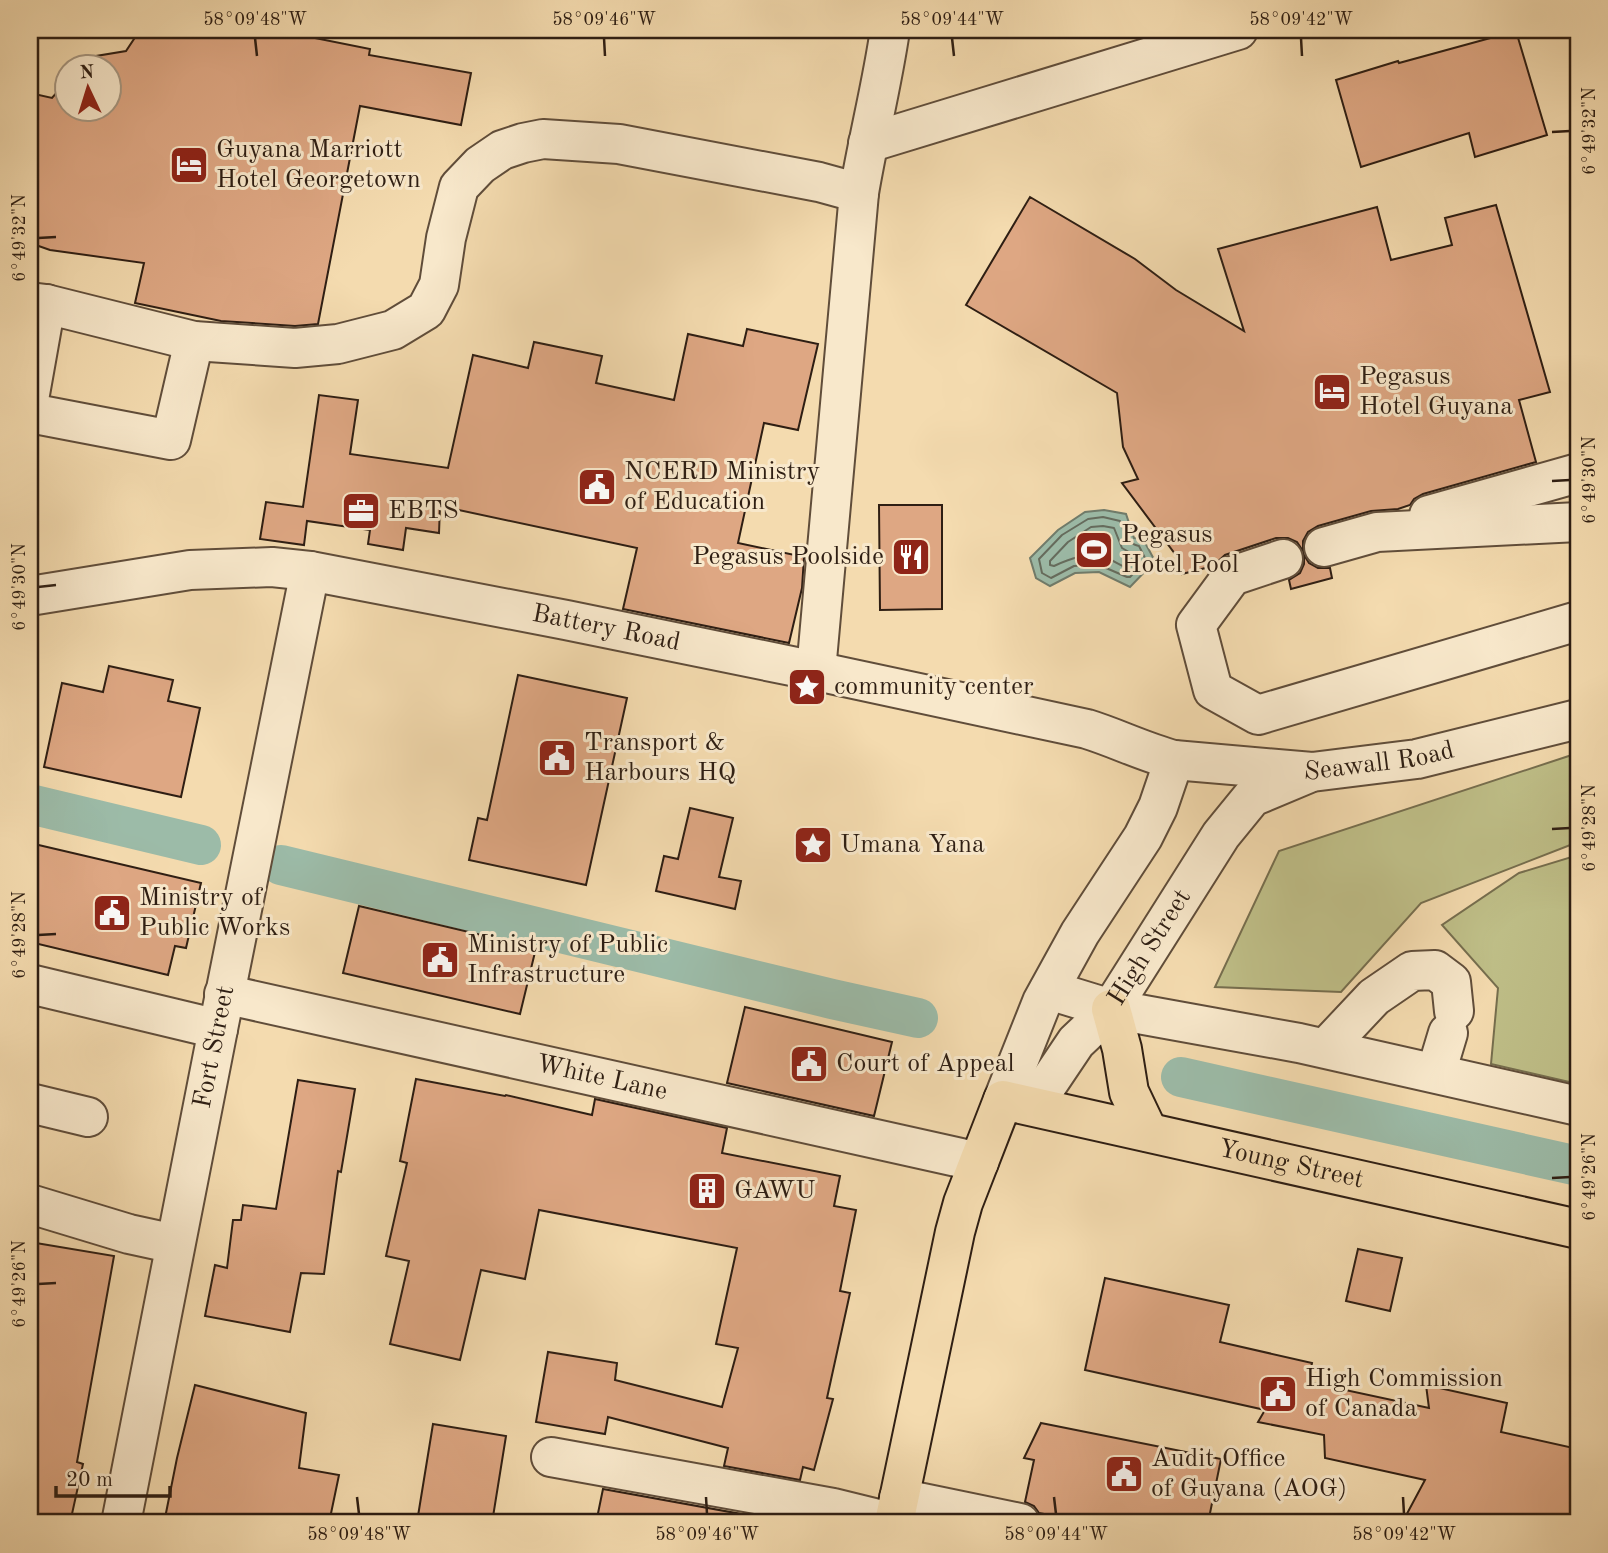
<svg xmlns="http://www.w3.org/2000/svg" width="1608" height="1553" viewBox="0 0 1608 1553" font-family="'Old Standard TT',serif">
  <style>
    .green { fill: #bfbf88; stroke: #766e4e; stroke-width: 2 }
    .water { fill: #9cbba8; stroke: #707c6c; stroke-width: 2 }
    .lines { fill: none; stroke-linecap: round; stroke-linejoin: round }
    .shore { stroke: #656c5e; stroke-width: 2 }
    .canal { stroke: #9cbba8; stroke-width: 40 }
    .building { fill: #dea783; stroke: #2e1e13; stroke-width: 2 }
    .minor-casing { stroke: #604d3a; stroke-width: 42 }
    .major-casing { stroke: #2e1e13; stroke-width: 42 }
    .minor { stroke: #f8e8cb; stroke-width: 38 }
    .major { stroke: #f4dbaf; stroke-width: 38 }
    .ticks { fill: none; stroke: #2e1e13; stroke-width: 2.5 }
    .labels { text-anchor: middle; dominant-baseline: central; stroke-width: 6; stroke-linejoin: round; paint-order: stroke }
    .poi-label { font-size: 26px; fill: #2e1e13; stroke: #f8e8cb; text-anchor: start }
    .street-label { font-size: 26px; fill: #2e1e13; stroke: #f8e8cb }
    .neatline { fill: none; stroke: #2e1e13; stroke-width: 2.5 }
    .ticks-label { font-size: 18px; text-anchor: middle; fill: #2e1e13 }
  </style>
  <rect width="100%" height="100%" fill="#f4dbaf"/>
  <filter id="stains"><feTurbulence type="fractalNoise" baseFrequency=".00286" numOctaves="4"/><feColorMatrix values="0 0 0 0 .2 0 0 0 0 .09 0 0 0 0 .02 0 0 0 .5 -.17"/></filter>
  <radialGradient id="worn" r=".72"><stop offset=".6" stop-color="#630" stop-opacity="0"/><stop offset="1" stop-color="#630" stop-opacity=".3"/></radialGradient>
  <g class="green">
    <path d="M1578,753V842L1421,903L1341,992L1215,987L1279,851Z"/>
    <path d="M1578,855V1084L1491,1064L1498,988L1442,925L1519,873Z"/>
  </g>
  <path class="water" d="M1104,510L1126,514L1134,538L1143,539L1155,561L1130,587L1099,572L1075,573L1050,586L1036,578L1030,558L1058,530L1085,512Z"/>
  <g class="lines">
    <g class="shore">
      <path d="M1103,517L1120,521C1126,533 1124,543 1139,546L1145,558V561L1130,577H1127L1099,565L1074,566L1051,578L1042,573L1039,559L1062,535L1088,519Z"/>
      <path d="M1103,526L1114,528L1122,548L1134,555V559L1128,566L1125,567C1118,564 1111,559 1104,557C1087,552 1069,559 1054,566L1050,565V561L1068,542L1091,527Z"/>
    </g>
    <g class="canal">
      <path d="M30,804L201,845"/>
      <path d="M281,865L832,999L918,1018"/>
      <path d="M1181,1077L1578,1166"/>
    </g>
  </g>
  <g class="building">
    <path d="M152,30H275L370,49L369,55L471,73L461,125L360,106L318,324L295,326L221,321L135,303L144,263L50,250L30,243V93L52,98L66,82V108H108V66H75L78,59L126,51L138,33Z"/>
    <path d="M1516,31L1547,135L1475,157L1469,133L1361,167L1336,80L1398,61L1399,63Z"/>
    <path d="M1030,197L1135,259L1176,290L1244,331L1218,249L1377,207L1391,260L1452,245L1445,218L1496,205L1550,392L1519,400L1536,462L1423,494L1414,499L1410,505L1398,509L1371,511L1318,526L1308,532L1303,541V551L1297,542L1288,538H1276L1225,555L1213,566L1182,574L1178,558L1122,483L1138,479L1123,447L1117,393L966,305Z"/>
    <path d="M747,329L818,344L798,430L764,423L738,543L804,557L802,588L789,643L623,609L637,548L440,506L439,533L406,528L403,550L368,544L370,530L307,521L304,545L260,539L266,502L303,507L319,395L358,400L350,454L448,468L473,355L528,368L534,342L602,356L596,383L674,400L688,334L743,346Z"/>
    <path d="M879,505H942V609L880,610Z"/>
    <path d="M1304,555L1309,563L1318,568H1330L1332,578L1291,589L1289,580L1300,573L1304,564Z"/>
    <path d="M109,666L173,680L168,701L200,708L181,797L44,767L62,683L103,692Z"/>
    <path d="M518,675L627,698L586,885L469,860L478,818L487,820Z"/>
    <path d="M690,808L733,818L719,877L741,881L735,909L656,891L664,856L678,859Z"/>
    <path d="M30,843L201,883L186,948L175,946L168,975L30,942Z"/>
    <path d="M359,906L536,948L520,1014L343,973Z"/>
    <path d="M745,1007L892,1042L874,1116L727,1083Z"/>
    <path d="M416,1079L505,1096L506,1095L592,1115L595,1099L727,1128L722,1153L840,1176L834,1206L856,1210L840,1291L850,1293L827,1398L833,1399L814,1470L803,1467L800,1480L724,1466L728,1448L608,1417L605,1434L536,1422L548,1352L617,1363L615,1380L722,1407L738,1348L716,1344L737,1248L539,1210L525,1279L481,1270L460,1360L390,1344L409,1261L386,1256L407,1163L400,1161Z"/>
    <path d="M298,1080L355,1089L341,1172L338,1171L324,1274L301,1273L290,1332L205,1316L215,1265L227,1268L233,1220H241L243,1205L276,1209Z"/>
    <path d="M30,1242L114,1256L77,1462L83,1464L70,1523H30Z"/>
    <path d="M1358,1249L1402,1258L1390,1311L1346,1301Z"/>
    <path d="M1105,1278L1229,1305L1220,1342L1312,1363L1308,1382L1429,1408L1426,1385L1507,1403L1501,1432L1578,1449V1523H1402L1425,1480L1325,1458L1324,1435L1258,1422L1265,1410L1085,1370Z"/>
    <path d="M195,1385L306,1413L299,1468L339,1475L329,1523H193L165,1518L177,1458Z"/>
    <path d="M1041,1423L1221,1459L1208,1523H1090L1039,1513L1034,1506L1025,1502L1034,1460L1024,1458Z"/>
    <path d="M433,1424L506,1436L492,1523H460L418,1516Z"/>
    <path d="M603,1489L791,1523H596Z"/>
  </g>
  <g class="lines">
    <g class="minor-casing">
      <g id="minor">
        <path d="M868,143L1238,30"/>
        <path d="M30,302L46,304L194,341L295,348L338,344L393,330L426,310L439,285L446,238L459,187L480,165L502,150L523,143L543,139L619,144L819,182L859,193"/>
        <path d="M30,394L46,304"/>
        <path d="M30,413L171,440L194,341"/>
        <path d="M1429,515L1578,473"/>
        <path d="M1324,547L1377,532L1578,522"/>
        <path d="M1283,559L1232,576L1196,625L1213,690L1258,715L1578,621"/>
        <path id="s1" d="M30,596L190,570L272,567L310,571L566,620L816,671L1087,729C1116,738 1144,752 1174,760L1312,772L1417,759L1578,719"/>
        <path d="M816,671L859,193C868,139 882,85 890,30"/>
        <path d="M30,984L218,1029"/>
        <path d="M1049,990L1111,1009L1299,1043L1578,1106"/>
        <path id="s2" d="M224,994L979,1162"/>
        <path d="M1326,1048L1374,997L1412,971L1435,970L1451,982L1454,1011"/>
        <path d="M1436,1073L1448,1033"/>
        <path d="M1003,1100L1042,1002L1080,933L1143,837L1158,807L1174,760"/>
        <path d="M30,1103L88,1117"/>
        <path id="s3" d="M1033,1106L1076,1042L1111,1009L1221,835L1252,797L1307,774"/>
        <path d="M30,1204L129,1234L175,1244"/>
        <path d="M551,1457L833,1508L894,1523"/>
        <path d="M899,1498L1020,1523"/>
        <path id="s4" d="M121,1523L218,1029L310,571"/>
      </g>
    </g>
    <g class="major-casing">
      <g id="major">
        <path d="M1111,1009L1122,1049L1129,1092L1148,1132"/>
        <path id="s5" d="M894,1523L955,1232L963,1203L1003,1100L1578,1229"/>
      </g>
    </g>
    <use href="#minor" class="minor"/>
    <use href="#major" class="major"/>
  </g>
  <path class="ticks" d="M255,38L257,56M604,38L605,56M952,38L954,56M1301,38L1302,56M1552,132L1570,131M38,238L56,237M1552,481L1570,480M38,587L56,585M1552,829L1570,828M38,935L56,934M1552,1178L1570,1177M38,1284L56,1283M357,1497L359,1514M706,1497L707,1514M1054,1497L1056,1514M1403,1497L1404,1514"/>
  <defs>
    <g id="hotel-square" transform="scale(2.0125)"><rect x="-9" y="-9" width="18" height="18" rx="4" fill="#8f2418" stroke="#f8e8cb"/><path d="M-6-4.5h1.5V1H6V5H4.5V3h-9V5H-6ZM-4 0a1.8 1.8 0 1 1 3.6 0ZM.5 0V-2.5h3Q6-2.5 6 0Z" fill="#fff"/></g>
    <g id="civic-square" transform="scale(2.0125)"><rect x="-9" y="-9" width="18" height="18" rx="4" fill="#8f2418" stroke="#f8e8cb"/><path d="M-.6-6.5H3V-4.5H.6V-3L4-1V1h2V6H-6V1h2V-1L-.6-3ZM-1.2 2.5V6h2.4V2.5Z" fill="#fff"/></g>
    <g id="office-square" transform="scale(2.0125)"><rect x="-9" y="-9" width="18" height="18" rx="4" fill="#8f2418" stroke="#f8e8cb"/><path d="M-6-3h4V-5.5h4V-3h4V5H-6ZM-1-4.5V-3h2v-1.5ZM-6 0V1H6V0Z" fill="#fff"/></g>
    <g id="stadium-square" transform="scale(2.0125)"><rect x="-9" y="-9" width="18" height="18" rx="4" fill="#8f2418" stroke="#f8e8cb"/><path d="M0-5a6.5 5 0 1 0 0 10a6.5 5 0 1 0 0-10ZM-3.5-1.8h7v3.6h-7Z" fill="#fff"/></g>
    <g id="restaurant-square" transform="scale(2.0125)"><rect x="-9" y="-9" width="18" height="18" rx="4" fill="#8f2418" stroke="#f8e8cb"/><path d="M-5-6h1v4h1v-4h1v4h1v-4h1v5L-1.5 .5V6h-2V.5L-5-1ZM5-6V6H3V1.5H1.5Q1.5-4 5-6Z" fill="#fff"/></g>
    <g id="sight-square" transform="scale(2.0125)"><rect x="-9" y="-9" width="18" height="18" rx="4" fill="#8f2418" stroke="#f8e8cb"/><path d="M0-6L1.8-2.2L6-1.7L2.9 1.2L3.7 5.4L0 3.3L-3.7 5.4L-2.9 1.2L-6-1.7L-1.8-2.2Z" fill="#fff"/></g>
    <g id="building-square" transform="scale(2.0125)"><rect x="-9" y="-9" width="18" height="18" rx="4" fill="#8f2418" stroke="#f8e8cb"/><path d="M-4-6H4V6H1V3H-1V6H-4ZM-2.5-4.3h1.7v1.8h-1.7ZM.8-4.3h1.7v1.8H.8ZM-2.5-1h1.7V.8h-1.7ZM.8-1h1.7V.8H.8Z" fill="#fff"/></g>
  </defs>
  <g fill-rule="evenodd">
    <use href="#hotel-square" x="189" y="165"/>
    <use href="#hotel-square" x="1332" y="392"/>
    <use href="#civic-square" x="597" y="487"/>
    <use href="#office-square" x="361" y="511"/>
    <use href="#stadium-square" x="1094" y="550"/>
    <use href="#restaurant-square" x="911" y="557"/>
    <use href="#sight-square" x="807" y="687"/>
    <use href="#civic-square" x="557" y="758"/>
    <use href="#sight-square" x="813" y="845"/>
    <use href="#civic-square" x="112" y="913"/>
    <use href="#civic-square" x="440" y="960"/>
    <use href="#civic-square" x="809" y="1064"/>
    <use href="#building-square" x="707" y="1191"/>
    <use href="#civic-square" x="1278" y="1394"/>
    <use href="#civic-square" x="1124" y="1474"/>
  </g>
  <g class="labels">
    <g class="poi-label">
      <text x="216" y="150">Guyana Marriott<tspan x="216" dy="30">Hotel Georgetown</tspan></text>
      <text x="1359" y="377">Pegasus<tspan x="1359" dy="30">Hotel Guyana</tspan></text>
      <text x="624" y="472">NCERD Ministry<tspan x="624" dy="30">of Education</tspan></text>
      <text x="388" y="511">EBTS</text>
      <text x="1121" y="535">Pegasus<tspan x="1121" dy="30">Hotel Pool</tspan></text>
      <text x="884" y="557" text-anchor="end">Pegasus Poolside</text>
      <text x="834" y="687">community center</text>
      <text x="584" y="743">Transport &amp;<tspan x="584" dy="30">Harbours HQ</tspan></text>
      <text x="840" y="845">Umana Yana</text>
      <text x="139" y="898">Ministry of<tspan x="139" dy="30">Public Works</tspan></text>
      <text x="467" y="945">Ministry of Public<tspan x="467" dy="30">Infrastructure</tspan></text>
      <text x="836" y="1064">Court of Appeal</text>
      <text x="734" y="1191">GAWU</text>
      <text x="1305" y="1379">High Commission<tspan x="1305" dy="30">of Canada</tspan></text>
      <text x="1151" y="1459">Audit Office<tspan x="1151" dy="30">of Guyana (AOG)</tspan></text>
    </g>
    <g class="street-label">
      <text stroke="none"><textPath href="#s1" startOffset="584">Battery Road</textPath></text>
      <text stroke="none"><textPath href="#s1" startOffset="1374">Seawall Road</textPath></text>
      <text stroke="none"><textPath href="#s3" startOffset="198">High Street</textPath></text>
      <text stroke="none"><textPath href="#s4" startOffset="485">Fort Street</textPath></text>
      <text stroke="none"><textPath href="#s2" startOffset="387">White Lane</textPath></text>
      <text stroke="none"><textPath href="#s5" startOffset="733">Young Street</textPath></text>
    </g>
  </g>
  <rect width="1608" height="1553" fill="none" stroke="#f4dbaf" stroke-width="77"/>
  <g transform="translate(88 88) rotate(356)"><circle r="33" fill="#f8e8cb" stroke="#a79781" stroke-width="2"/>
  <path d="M0-5L12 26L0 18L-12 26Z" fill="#8f2418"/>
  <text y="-10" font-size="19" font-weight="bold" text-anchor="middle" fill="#2e1e13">N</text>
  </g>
  <path d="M56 1486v10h114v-10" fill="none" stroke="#2e1e13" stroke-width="3.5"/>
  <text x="66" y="1486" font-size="21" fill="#2e1e13" stroke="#f8e8cb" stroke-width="5" paint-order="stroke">20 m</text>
  <rect x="38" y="38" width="1532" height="1476" class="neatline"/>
  <g class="ticks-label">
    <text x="255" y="25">58°09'48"W</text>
    <text x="604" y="25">58°09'46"W</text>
    <text x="952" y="25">58°09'44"W</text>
    <text x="1301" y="25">58°09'42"W</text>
    <text transform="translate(1589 131) rotate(-90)" y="6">6°49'32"N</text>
    <text transform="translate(19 238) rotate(-90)" y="6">6°49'32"N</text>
    <text transform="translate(1589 480) rotate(-90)" y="6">6°49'30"N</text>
    <text transform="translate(19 587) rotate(-90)" y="6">6°49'30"N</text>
    <text transform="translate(1589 828) rotate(-90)" y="6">6°49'28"N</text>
    <text transform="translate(19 935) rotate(-90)" y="6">6°49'28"N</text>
    <text transform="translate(1589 1177) rotate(-90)" y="6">6°49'26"N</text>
    <text transform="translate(19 1284) rotate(-90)" y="6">6°49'26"N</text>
    <text x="359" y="1540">58°09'48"W</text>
    <text x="707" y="1540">58°09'46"W</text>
    <text x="1056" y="1540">58°09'44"W</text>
    <text x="1404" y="1540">58°09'42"W</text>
  </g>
  <rect width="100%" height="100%" filter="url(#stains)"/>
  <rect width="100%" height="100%" fill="url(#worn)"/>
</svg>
